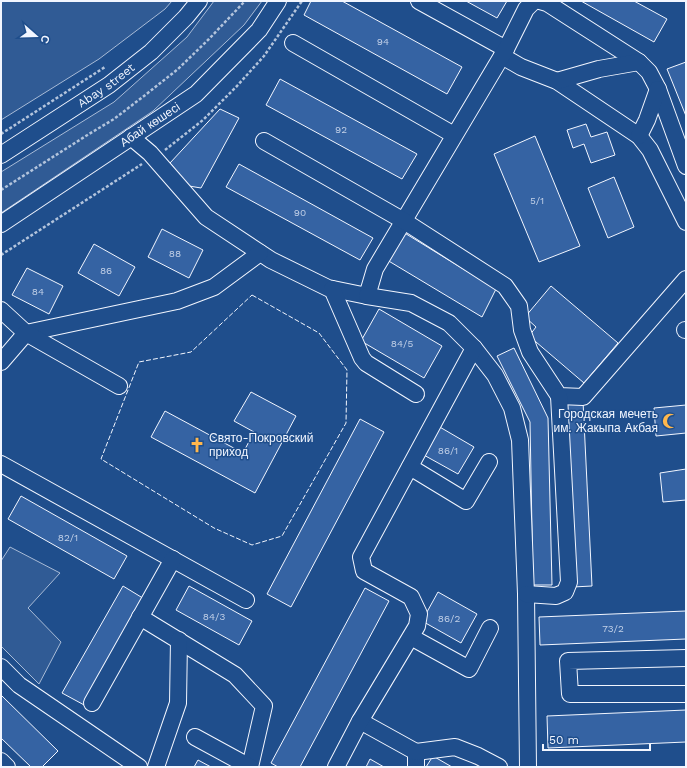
<svg xmlns="http://www.w3.org/2000/svg" width="687" height="768" viewBox="0 0 687 768" font-family="'Work Sans',sans-serif">
  <style>
    .built { fill: #305b95; stroke: #a8bbd7 }
    .building { fill: #3563a3; stroke: #f2f6ff }
    .lines { fill: none; stroke-linecap: round; stroke-linejoin: round }
    .minor-casing { stroke: #f2f6ff; stroke-width: 18 }
    .path { stroke: #b3c4dc; stroke-width: 2.5; stroke-dasharray: 3 2; stroke-linecap: butt }
    .minor { stroke: #1f4e8c; stroke-width: 16 }
    .fence { stroke: #f2f6ff; stroke-width: 1; stroke-dasharray: 5 2; stroke-linecap: butt }
    .labels { text-anchor: middle; dominant-baseline: central; stroke-width: 3; stroke-linejoin: round; paint-order: stroke }
    .number-label { font-size: 10px; fill: #c3d1e8 }
    .street-label { font-size: 12px; fill: #f2f6ff; stroke: #1f4e8c }
    .poi-label { font-size: 12px; fill: #f2f6ff; stroke: #1f4e8c; text-anchor: end }
  </style>
  <rect width="100%" height="100%" fill="#1f4e8c"/>
  <g class="built">
    <path d="M1,1H172L165,9L99,59L1,120Z"/>
    <path d="M214,1H262L244,25L153,111L1,213V172L114,102L187,37Z"/>
    <path d="M10,547L60,573L28,608L61,642L39,684L1,646V561Z"/>
  </g>
  <g class="building">
    <path d="M311,1H342L462,67L447,94L304,15Z"/>
    <path d="M466,1H507L497,18Z"/>
    <path d="M581,1H634L667,19L654,42Z"/>
    <path d="M686,62V116L667,69Z"/>
    <path d="M280,79L417,154L402,179L266,105Z"/>
    <path d="M220,109L239,118L201,188L189,186L170,163Z"/>
    <path d="M586,124L591,137L607,132L615,155L591,163L584,144L573,148L567,130Z"/>
    <path d="M535,136L580,246L539,262L494,154Z"/>
    <path d="M239,164L373,238L360,260L226,187Z"/>
    <path d="M614,177L634,227L608,238L588,188Z"/>
    <path d="M162,229L203,250L189,278L148,257Z"/>
    <path d="M403,232L496,289L482,317L387,260Z"/>
    <path d="M94,244L135,267L119,296L78,273Z"/>
    <path d="M27,268L63,286L49,314L12,295Z"/>
    <path d="M551,286L618,343L584,383L529,336L536,327L525,317Z"/>
    <path d="M379,309L442,346L424,378L361,341Z"/>
    <path d="M514,348L548,418L552,585H533L530,422L497,356Z"/>
    <path d="M251,392L296,416L255,493L151,437L165,411L243,453L254,432L234,421Z"/>
    <path d="M583,401L592,586L573,587L563,402Z"/>
    <path d="M686,405V433L656,436L654,408Z"/>
    <path d="M360,419L384,432L291,607L267,594Z"/>
    <path d="M438,426L474,447L458,474L422,454Z"/>
    <path d="M686,469V500L663,502L660,473Z"/>
    <path d="M21,496L127,556L114,579L8,519Z"/>
    <path d="M123,586L146,600L86,706L62,693Z"/>
    <path d="M189,586L252,621L239,645L176,610Z"/>
    <path d="M365,588L389,601L300,767H278L271,763Z"/>
    <path d="M438,592L477,614L461,643L422,621Z"/>
    <path d="M686,611V639L540,645L539,617Z"/>
    <path d="M1,695L58,751L42,767H31L1,738Z"/>
    <path d="M686,710V742L548,748L547,716Z"/>
    <path d="M433,756L452,767H426Z"/>
    <path d="M370,759L384,767H366Z"/>
    <path d="M198,760L211,767H194Z"/>
  </g>
  <g class="lines">
    <g class="minor-casing">
      <g id="minor">
        <path d="M419,1L506,49"/>
        <path d="M540,1L547,3L639,62L649,72L658,89L686,166"/>
        <path d="M293,43L454,135"/>
        <path d="M502,56L521,67L557,81L639,136L650,150L686,222"/>
        <path d="M557,81L599,69L639,62"/>
        <path d="M639,136L647,120L658,89"/>
        <path d="M131,137L150,153L206,217L271,260L328,288L367,296L375,269L506,49L526,9L534,1"/>
        <path d="M264,141L404,221L505,286L519,306L522,330L530,352L559,396L583,397L686,279"/>
        <path id="s1" d="M1,155L109,85L151,52L186,17L199,1"/>
        <path id="s2" d="M1,224L196,94L259,30L278,1"/>
        <path d="M332,289L362,358L366,363L416,394"/>
        <path d="M367,296L411,303L449,323L474,348L495,375L512,408L520,440L526,594L528,767"/>
        <path d="M1,310L26,333L177,301L214,287L260,253"/>
        <path d="M685,330H686"/>
        <path d="M1,362L26,333L119,386"/>
        <path d="M1,464L246,600"/>
        <path d="M410,467L466,501L489,462"/>
        <path d="M526,594L556,596L565,592L569,582L559,396"/>
        <path d="M140,617L235,675L264,706L250,767"/>
        <path d="M411,637L469,669L490,628"/>
        <path d="M686,658L568,661L570,694H686"/>
        <path d="M1,667L19,685L139,767"/>
        <path d="M92,703L173,559"/>
        <path d="M360,721L416,752V767"/>
        <path d="M195,737L250,767"/>
        <path d="M416,752L455,747L478,756L499,767"/>
        <path d="M1,761L7,767"/>
        <path d="M156,767L178,703L179,640"/>
        <path d="M336,767L360,721L417,626L419,614L411,597L364,571L361,557L474,348"/>
      </g>
    </g>
    <g class="path">
      <path d="M1,134L105,67"/>
      <path d="M165,150L203,120L237,86L264,56L302,1"/>
      <path d="M1,190L89,134L114,119L144,96L178,69L209,39L245,1"/>
      <path d="M1,255L142,164"/>
    </g>
    <use href="#minor" class="minor"/>
    <path class="fence" d="M252,295L319,333L347,370L346,423L282,536L252,545L214,528L101,459L139,362L191,352Z"/>
  </g>
  <defs>
    <g id="mosque-bare" transform="scale(1.2)"><path d="M3.5-4.9A6 6 0 1 0 3.5 4.9A5 5 0 1 1 3.5-4.9Z" fill="#ffb74d" stroke="#1f4e8c" stroke-width="2.5" paint-order="stroke"/></g>
    <g id="church-bare" transform="scale(1.2)"><path d="M-1.2-6h2.4v3.5h3.3v2.4h-3.3V6h-2.4V-.1h-3.3v-2.4h3.3Z" fill="#ffb74d" stroke="#1f4e8c" stroke-width="2.5" paint-order="stroke"/></g>
  </defs>
  <g fill-rule="evenodd">
    <use href="#mosque-bare" x="670" y="421"/>
    <use href="#church-bare" x="197" y="445"/>
  </g>
  <g class="labels">
    <g class="number-label">
      <text x="383" y="41">94</text>
      <text x="341" y="129">92</text>
      <text x="537" y="200">5/1</text>
      <text x="300" y="212">90</text>
      <text x="175" y="253">88</text>
      <text x="106" y="270">86</text>
      <text x="38" y="291">84</text>
      <text x="402" y="343">84/5</text>
      <text x="448" y="450">86/1</text>
      <text x="68" y="537">82/1</text>
      <text x="214" y="616">84/3</text>
      <text x="449" y="618">86/2</text>
      <text x="613" y="628">73/2</text>
    </g>
    <g class="street-label">
      <text stroke="none"><textPath href="#s1" startOffset="126">Abay street</textPath></text>
      <text stroke="none"><textPath href="#s2" startOffset="179">Абай көшесі</textPath></text>
    </g>
    <g class="poi-label">
      <text x="658" y="414">Городская мечеть<tspan x="658" dy="14">им. Жакыпа Акбая</tspan></text>
      <text x="209" y="438" text-anchor="start">Свято-Покровский<tspan x="209" dy="14">приход</tspan></text>
    </g>
  </g>
  <rect width="687" height="768" fill="none" stroke="#f2f6ff" stroke-width="4"/>
  <g transform="translate(36 36) rotate(110)" stroke="#1f4e8c" stroke-width="3" paint-order="stroke">
  <path d="M0-3L7 15L0 10L-7 15Z" fill="#f2f6ff"/>
  <text y="-6" font-size="11" font-weight="bold" text-anchor="middle" fill="#f2f6ff">С</text>
  </g>
  <path d="M543 744v6h107v-6" fill="none" stroke="#f2f6ff" stroke-width="2"/>
  <text x="549" y="744" font-size="12" fill="#f2f6ff" stroke="#1f4e8c" stroke-width="3" paint-order="stroke">50 m</text>
</svg>
